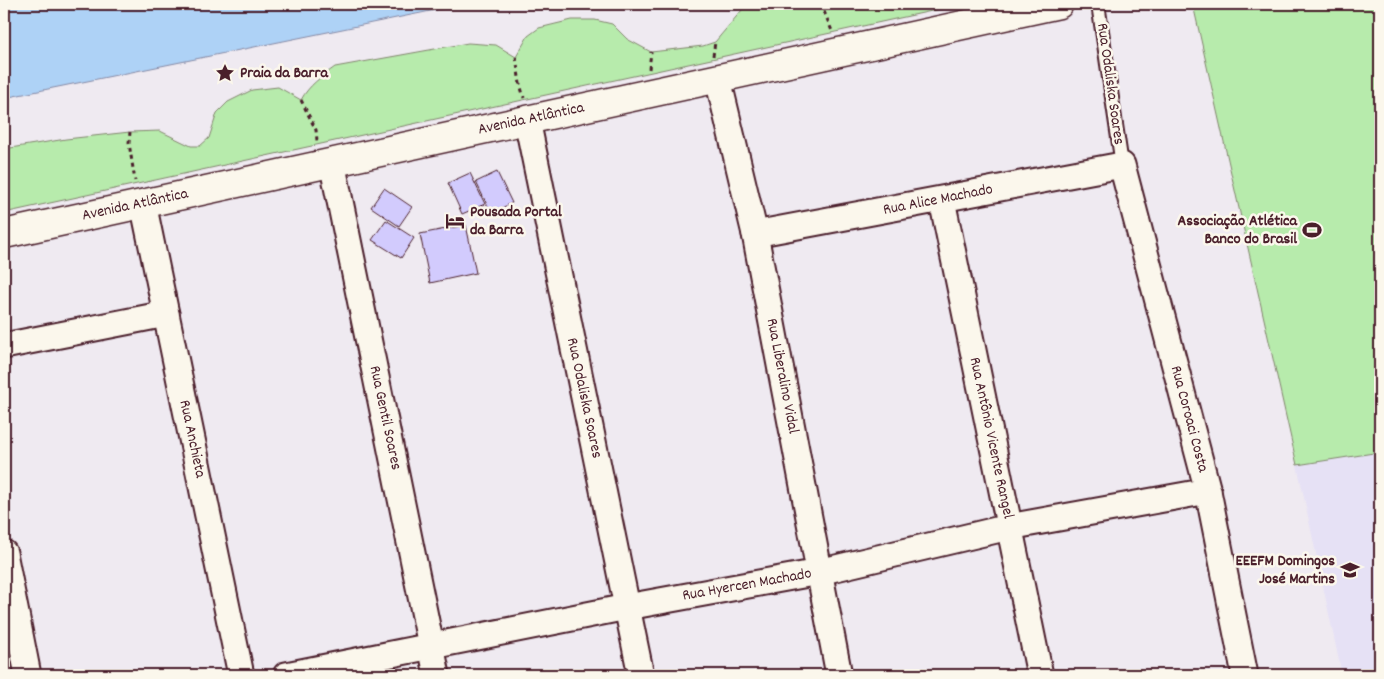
<svg xmlns="http://www.w3.org/2000/svg" width="1384" height="679" viewBox="0 0 1384 679" font-family="Dekko,sans-serif">
  <style>
    .built { fill: #e6e1f5 }
    .green { fill: #b7ebac; stroke: #80856c }
    .water { fill: #aed2f6; stroke: #868aa5 }
    .building { fill: #d2cbfd; stroke: #4a1f2b }
    .lines { fill: none; stroke-linecap: round; stroke-linejoin: round }
    .service-casing { stroke: #4a1f2b; stroke-width: 16 }
    .minor-casing { stroke: #4a1f2b; stroke-width: 29 }
    .tertiary-casing { stroke: #4a1f2b; stroke-width: 31 }
    .path { stroke: #4a1f2b; stroke-width: 3; stroke-dasharray: 4 4; stroke-linecap: butt }
    .service { stroke: #fbf7ec; stroke-width: 12 }
    .minor { stroke: #fbf7ec; stroke-width: 25 }
    .tertiary { stroke: #fbf7ec; stroke-width: 28 }
    .labels { text-anchor: middle; dominant-baseline: central; stroke-width: 5; stroke-linejoin: round; paint-order: stroke }
    .poi-label { font-size: 16px; font-weight: bold; fill: #4a1f2b; stroke: #fbf7ec; text-anchor: start }
    .street-label { font-size: 16px; fill: #4a1f2b; stroke: #fbf7ec }
  </style>
  <rect width="100%" height="100%" fill="#efeaf1"/>
  <filter id="ink" filterUnits="userSpaceOnUse"><feTurbulence type="fractalNoise" baseFrequency=".02" numOctaves="2"/><feDisplacementMap in="SourceGraphic" scale="10" xChannelSelector="R" yChannelSelector="G"/><feConvolveMatrix kernelMatrix="1 2 1 2 8 2 1 2 1" color-interpolation-filters="sRGB"/></filter>
  <g filter="url(#ink)">
    <path class="built" d="M1380,452V675H1342L1297,465Z"/>
    <g class="green">
      <path d="M747,4H964L4,213V149L66,139L130,132L160,131L191,146H200L209,138L217,113L228,102L252,90L278,87L301,100C309,85 321,77 335,67L468,43L496,45L516,57L528,36L539,28L572,20H595L612,24L627,39L651,52L703,46L715,42Z"/>
      <path d="M1218,4H1380V452L1297,465L1194,9Z"/>
    </g>
    <path class="water" d="M4,4H465L4,98Z"/>
    <g class="building">
      <path d="M497,172L512,203L491,213L476,182Z"/>
      <path d="M470,173L485,204L462,214L448,183Z"/>
      <path d="M384,188L412,207L399,226L371,207Z"/>
      <path d="M386,220L414,238L401,258L372,240Z"/>
      <path d="M466,225L476,273L430,283L420,234Z"/>
    </g>
    <g class="lines">
      <g class="service-casing">
        <path id="service" d="M1098,4L1122,165"/>
      </g>
      <g class="minor-casing">
        <g id="minor">
          <path d="M718,79L755,234L839,675"/>
          <path d="M527,120L641,675"/>
          <path d="M332,162L437,675"/>
          <path d="M942,200L1040,675"/>
          <path d="M143,203L241,675"/>
          <path d="M755,234L1122,165L1208,491L1245,675"/>
          <path d="M4,346L166,314"/>
          <path d="M4,553L28,675"/>
          <path d="M286,675L627,607L819,572L1009,527L1208,491"/>
        </g>
      </g>
      <g class="tertiary-casing">
        <path id="tertiary" d="M4,234L1059,4"/>
      </g>
      <g class="path">
        <path d="M783,4L821,6"/>
        <path d="M821,4L832,31"/>
        <path d="M713,56L715,42"/>
        <path d="M516,57L520,84L524,98"/>
        <path d="M649,69L651,52"/>
        <path d="M301,100L316,130L317,141"/>
        <path d="M130,132L129,143L135,181"/>
      </g>
      <use href="#service" class="service"/>
      <use href="#minor" class="minor"/>
      <use href="#tertiary" class="tertiary"/>
    </g>
  </g>
  <defs>
    <g id="sight-bare" transform="scale(1.5)"><path d="M0-6L1.8-2.2L6-1.7L2.9 1.2L3.7 5.4L0 3.3L-3.7 5.4L-2.9 1.2L-6-1.7L-1.8-2.2Z" fill="#4a1f2b" stroke="#fbf7ec" stroke-width="2.5" paint-order="stroke"/></g>
    <g id="hotel-bare" transform="scale(1.5)"><path d="M-6-4.5h1.5V1H6V5H4.5V3h-9V5H-6ZM-4 0a1.8 1.8 0 1 1 3.6 0ZM.5 0V-2.5h3Q6-2.5 6 0Z" fill="#4a1f2b" stroke="#fbf7ec" stroke-width="2.5" paint-order="stroke"/></g>
    <g id="stadium-bare" transform="scale(1.5)"><path d="M0-5a6.5 5 0 1 0 0 10a6.5 5 0 1 0 0-10ZM-3.5-1.8h7v3.6h-7Z" fill="#4a1f2b" stroke="#fbf7ec" stroke-width="2.5" paint-order="stroke"/></g>
    <g id="school-bare" transform="scale(1.5)"><path d="M0-5L7-2L0 1L-7-2ZM-4 1L0 2.5L4 1V4Q0 6-4 4Z" fill="#4a1f2b" stroke="#fbf7ec" stroke-width="2.5" paint-order="stroke"/></g>
  </defs>
  <g fill-rule="evenodd">
    <use href="#sight-bare" x="225" y="73"/>
    <use href="#hotel-bare" x="455" y="221"/>
    <use href="#stadium-bare" x="1312" y="230"/>
    <use href="#school-bare" x="1350" y="570"/>
  </g>
  <g class="labels">
    <g class="poi-label">
      <text x="240" y="73">Praia da Barra</text>
      <text x="470" y="212">Pousada Portal<tspan x="470" dy="18">da Barra</tspan></text>
      <text x="1297" y="221" text-anchor="end">Associação Atlética<tspan x="1297" dy="18">Banco do Brasil</tspan></text>
      <text x="1335" y="561" text-anchor="end">EEEFM Domingos<tspan x="1335" dy="18">José Martins</tspan></text>
    </g>
    <g class="street-label">
      <text transform="translate(1110 84) rotate(82)">Rua Odaliska Soares</text>
      <text transform="translate(531 119) rotate(-12)">Avenida Atlântica</text>
      <text transform="translate(938 200) rotate(-11)">Rua Alice Machado</text>
      <text transform="translate(135 205) rotate(-12)">Avenida Atlântica</text>
      <text transform="translate(782 376) rotate(79)">Rua Liberalino Vidal</text>
      <text transform="translate(584 398) rotate(78)">Rua Odaliska Soares</text>
      <text transform="translate(385 418) rotate(78)">Rua Gentil Soares</text>
      <text transform="translate(1189 419) rotate(75)">Rua Coroaci Costa</text>
      <text transform="translate(991 438) rotate(78)">Rua Antônio Vicente Rangel</text>
      <text transform="translate(192 439) rotate(78)">Rua Anchieta</text>
      <text transform="translate(747 585) rotate(-10)">Rua Hyercen Machado</text>
    </g>
  </g>
  <rect width="1384" height="679" fill="none" stroke="#fbf7ec" stroke-width="20"/>
  <rect x="10" y="10" width="1364" height="659" fill="none" stroke="#4a1f2b" stroke-width="2" filter="url(#ink)"/>
</svg>
